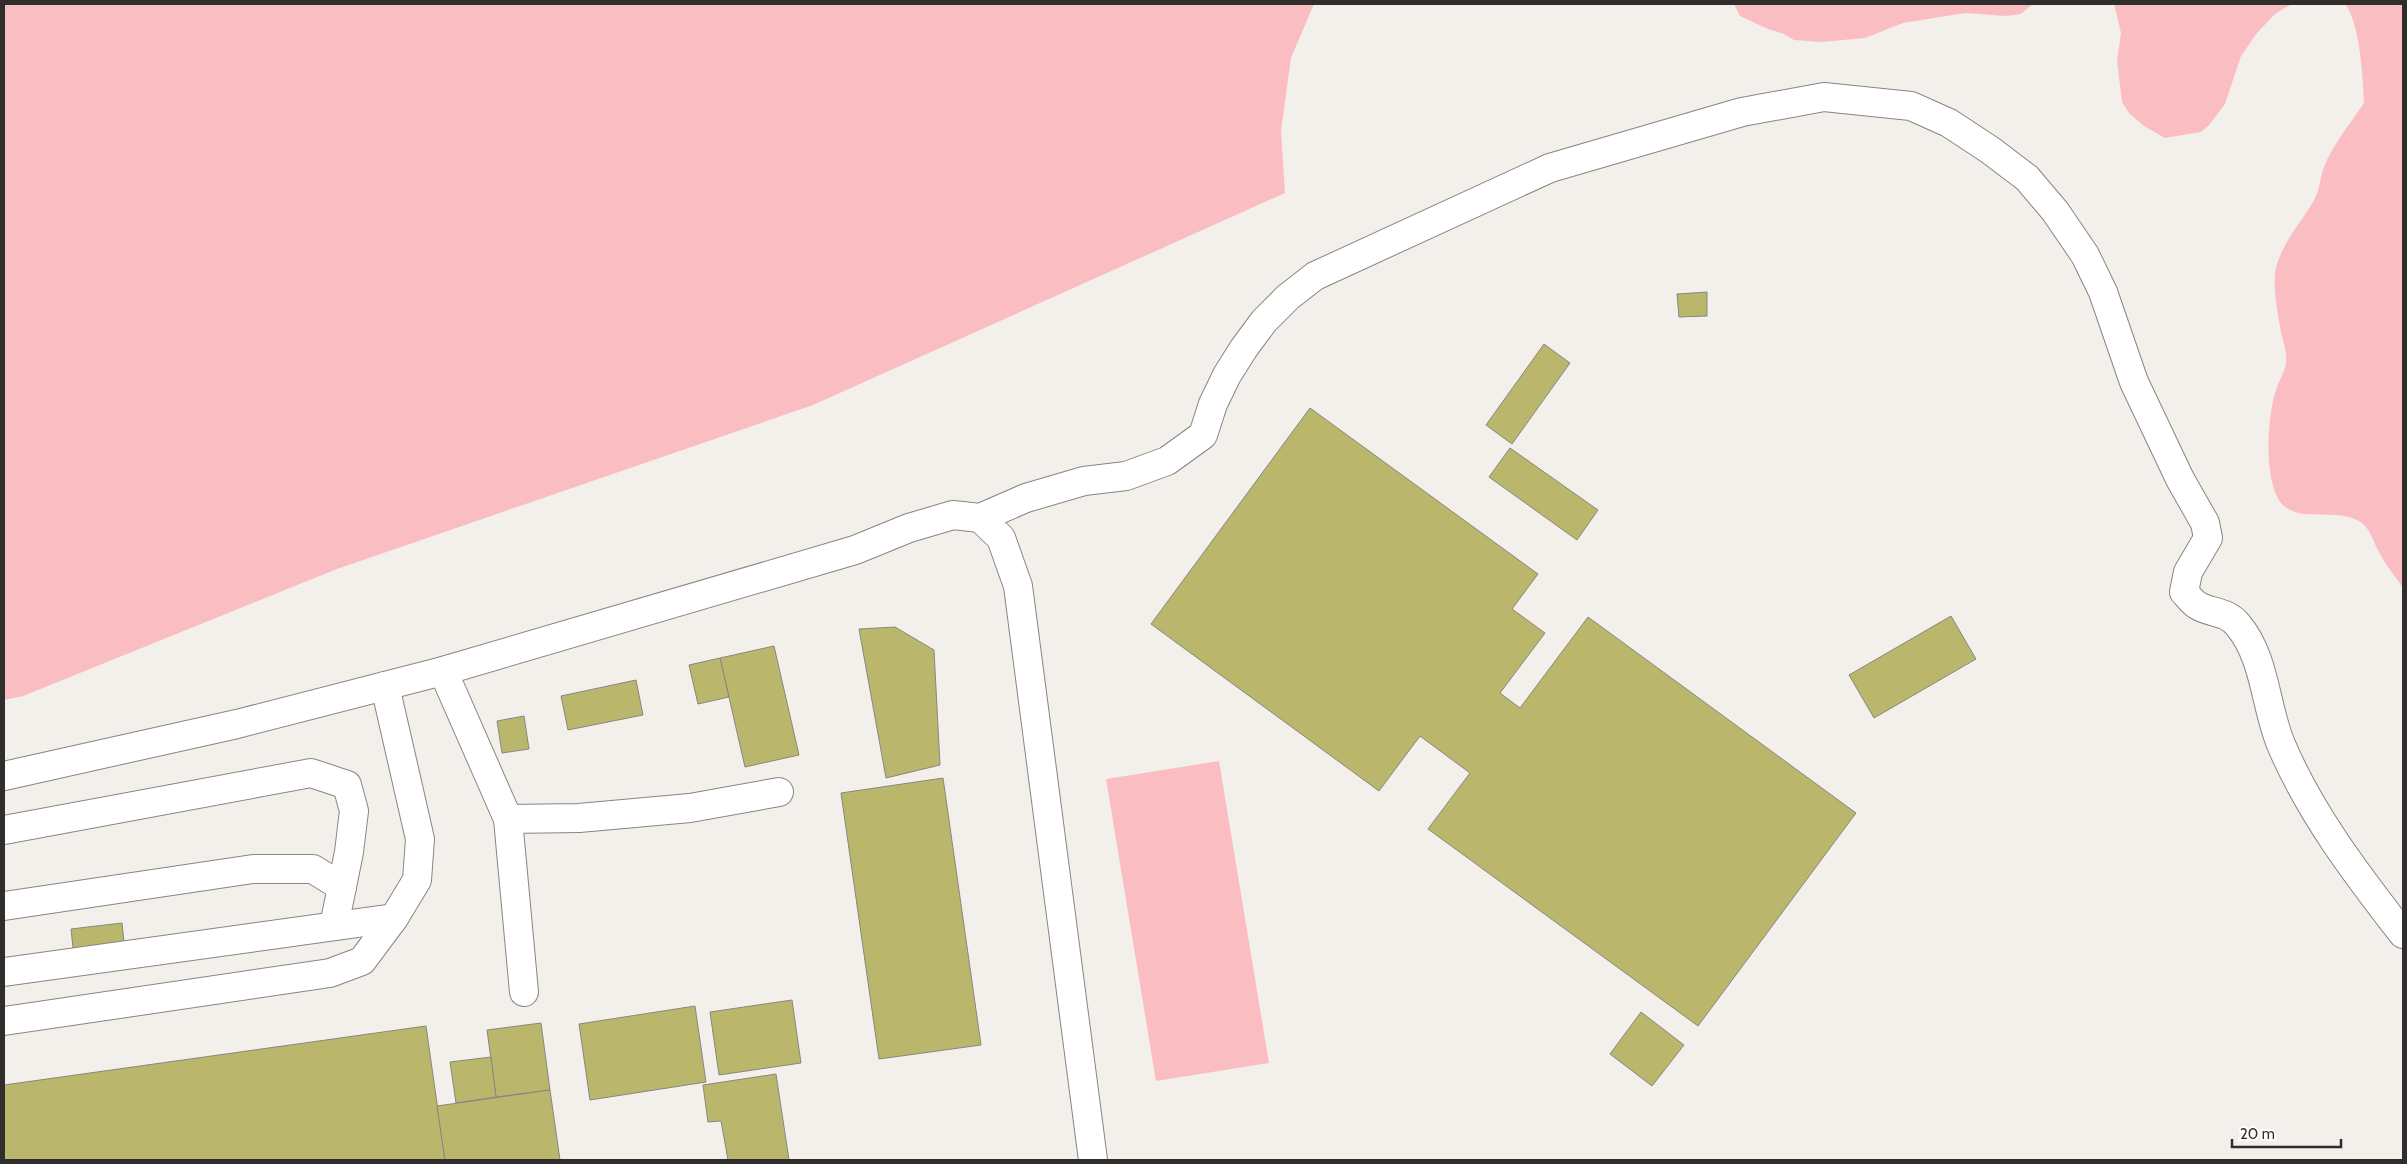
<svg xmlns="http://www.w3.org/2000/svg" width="2407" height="1164" viewBox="0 0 2407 1164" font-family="Cabin,sans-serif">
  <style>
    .green { fill: #fabec2 }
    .building { fill: #bab76d; stroke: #878781 }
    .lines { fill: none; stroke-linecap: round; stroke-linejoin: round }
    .minor-casing { stroke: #898581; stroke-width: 30 }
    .minor { stroke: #fff; stroke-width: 28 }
  </style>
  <rect width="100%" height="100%" fill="#f3f0eb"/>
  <g class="green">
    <path d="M4,4H1314L1291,58L1281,131L1285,193L813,405L337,569L23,696L4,700Z"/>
    <path d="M1734,4H2033L2021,14L2006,16L1965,13L1903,23L1865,38L1821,42L1794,40L1784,34L1768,29L1740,16Z"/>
    <path d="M2114,4H2292L2275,14L2257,33L2241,56L2225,104L2210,124L2201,132L2165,138L2144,126L2129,113L2122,102L2117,61L2121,33Z"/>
    <path d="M2345,4H2403V588C2395,576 2384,563 2378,550C2372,539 2370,526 2357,520C2333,508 2300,523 2282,504C2263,482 2267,416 2276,390C2279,380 2285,372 2286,362C2287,351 2283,342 2281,332C2278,315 2271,281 2277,264C2285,239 2301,223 2314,200C2320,190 2320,177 2324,167C2333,144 2350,124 2364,103C2363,78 2360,23 2345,4Z"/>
    <path d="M1219,761L1269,1063L1156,1081L1106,779Z"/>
  </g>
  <g class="building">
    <path d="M1707,292V316L1679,317L1677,294Z"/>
    <path d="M1544,344L1570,363L1512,444L1486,425Z"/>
    <path d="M1310,408L1538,574L1512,609L1545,633L1500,693L1520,708L1588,617L1856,813L1698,1026L1428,829L1470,773L1420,736L1379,791L1151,624Z"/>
    <path d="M1510,448L1598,510L1577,540L1489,477Z"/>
    <path d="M1951,616L1976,659L1874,718L1849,675Z"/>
    <path d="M895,627L934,650L940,765L886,778L859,629Z"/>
    <path d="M774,646L799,755L745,767L720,658Z"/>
    <path d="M720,658L729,697L698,704L689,665Z"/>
    <path d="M636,680L643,715L568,730L561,696Z"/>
    <path d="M524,716L529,749L502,753L497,721Z"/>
    <path d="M943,778L981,1045L879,1059L841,793Z"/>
    <path d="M122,923L125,951L74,957L71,929Z"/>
    <path d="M792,1000L801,1063L719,1075L710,1012Z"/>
    <path d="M695,1006L706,1082L590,1100L579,1024Z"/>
    <path d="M1641,1012L1684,1045L1652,1086L1610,1054Z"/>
    <path d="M541,1023L550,1090L496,1097L487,1030Z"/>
    <path d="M426,1026L445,1160H4V1085Z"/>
    <path d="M491,1057L496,1097L456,1103L450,1062Z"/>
    <path d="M776,1074L789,1160H728L721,1121L708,1122L703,1085Z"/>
    <path d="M550,1090L560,1160H445L437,1106Z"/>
  </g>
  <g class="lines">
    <g class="minor-casing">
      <g id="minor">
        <path d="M980,518L1001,538L1018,586L1093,1160"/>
        <path d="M443,671L508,819L524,992"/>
        <path d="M4,776L237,724L443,671L855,550L909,528L953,515L980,518L1026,498L1084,481L1126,476L1167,461L1203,435L1213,404L1227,375L1244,348L1264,321L1288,297L1315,276L1550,168L1742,112L1824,97L1911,106L1949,123L1990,150L2027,178L2055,211L2085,255L2103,292L2134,382L2180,479L2205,523L2208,538L2188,572L2184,592C2188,596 2192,602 2197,605C2208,613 2226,610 2238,625C2265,657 2265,704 2280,742C2309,812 2357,875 2403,934"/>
        <path d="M508,819L579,818L690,808L779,792"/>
        <path d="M4,830L311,773L347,785L354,811L349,852L334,926"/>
        <path d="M4,906L253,869H313L342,887"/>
        <path d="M4,972L394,918"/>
        <path d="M4,1021L330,973L362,961L394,918L417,880L420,839L385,686"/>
      </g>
    </g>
    <use href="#minor" class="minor"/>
  </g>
  <rect width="2407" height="1164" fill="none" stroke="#302e2d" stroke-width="10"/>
  <path d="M2232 1139v8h109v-8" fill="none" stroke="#302e2d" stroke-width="2.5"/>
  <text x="2240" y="1139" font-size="15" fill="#302e2d" stroke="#fffdfb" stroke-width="4" paint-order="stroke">20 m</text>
</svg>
